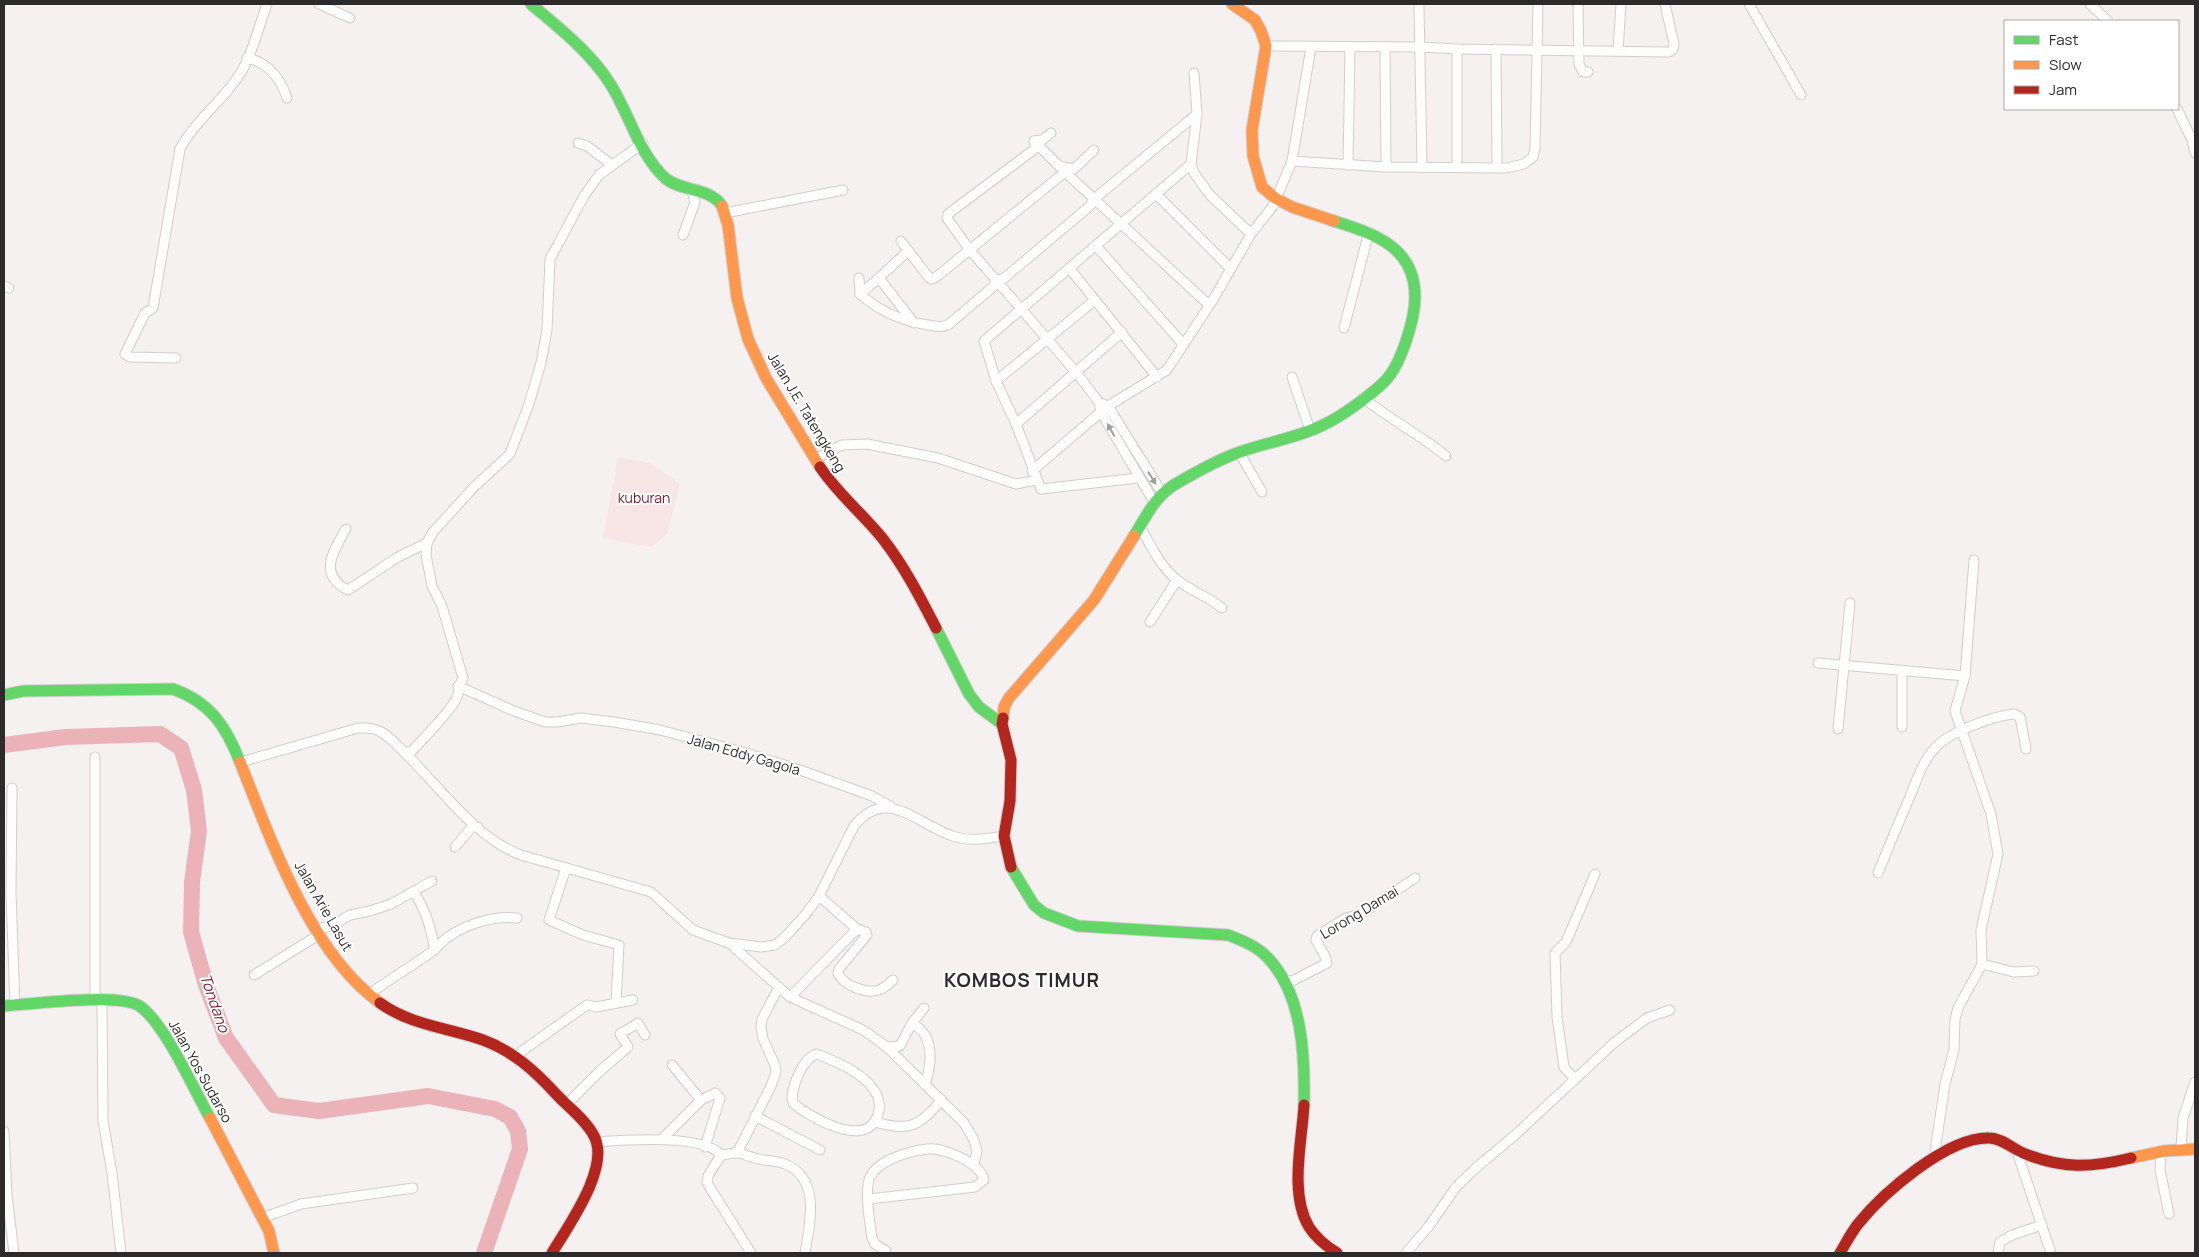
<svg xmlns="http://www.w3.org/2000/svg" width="2199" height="1257" viewBox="0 0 2199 1257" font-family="Manrope,sans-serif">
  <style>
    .green { fill: #f8e5e6 }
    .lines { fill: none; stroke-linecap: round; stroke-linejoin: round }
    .river { stroke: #ebb3b7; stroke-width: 16 }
    .street-casing { stroke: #d1cece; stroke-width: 11 }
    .fast-casing { stroke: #d1cece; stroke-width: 13 }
    .slow-casing { stroke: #d1cece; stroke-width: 13 }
    .jam-casing { stroke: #d1cece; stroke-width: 13 }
    .street { stroke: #fefdfd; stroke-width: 9 }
    .fast { stroke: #63d668; stroke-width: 11 }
    .slow { stroke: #ff974d; stroke-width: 11 }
    .jam { stroke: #b3261e; stroke-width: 11 }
    .oneway { fill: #a09e9e }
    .labels { text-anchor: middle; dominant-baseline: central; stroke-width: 4; stroke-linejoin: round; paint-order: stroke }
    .street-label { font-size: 14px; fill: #2c2a2a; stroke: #fff }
    .park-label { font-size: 14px; fill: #751b2d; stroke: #fff }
    .water-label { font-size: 15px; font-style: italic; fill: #7c2232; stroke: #fff }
    .district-label { font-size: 19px; font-weight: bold; letter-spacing: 1px; fill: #2c2a2a; stroke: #fff }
  </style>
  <rect width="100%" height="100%" fill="#f6f1f1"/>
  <path class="green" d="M618,457L650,463L680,484L667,534L651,547L603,538Z"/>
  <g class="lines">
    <path class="river" d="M4,745L65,737L160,734L181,748L194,790L199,831L192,882L191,932L206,985L226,1038L274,1105L319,1111L428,1096L495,1109L510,1117L518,1131L520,1149L484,1253"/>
    <g class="street-casing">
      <g id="street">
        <path d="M319,4L350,18"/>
        <path d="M1419,4L1422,167"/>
        <path d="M1578,4L1579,64L1583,72H1588"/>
        <path d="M1749,4L1801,95"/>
        <path d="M2090,4L2108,21"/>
        <path d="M1266,46L1420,47L1457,49L1669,52L1673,49L1674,44L1665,4"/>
        <path d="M1385,47L1386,167"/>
        <path d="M1496,49L1497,167"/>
        <path d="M1618,51L1621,4"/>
        <path d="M247,58C268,62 281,79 287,98"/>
        <path d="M1194,73L1197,114L1191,164L1194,173L1210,195L1251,234"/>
        <path d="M2177,109L2192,140L2195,153"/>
        <path d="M1051,133L1042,140L1034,141L1036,148L948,214L947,218L969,249L1075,371L1099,402"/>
        <path d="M1034,141L1065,172L1209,305"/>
        <path d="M578,143L587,146L612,165"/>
        <path d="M1292,161L1386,167L1506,168L1524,164L1533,157L1535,148L1538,4"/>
        <path d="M1348,165L1350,47"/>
        <path d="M1059,166L1074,169L1094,150"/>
        <path d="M1457,167V49"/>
        <path d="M1156,194L1231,269"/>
        <path d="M725,213L843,190"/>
        <path d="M683,235L695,202L692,191"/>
        <path d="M901,241L930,279L935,278L1065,172"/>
        <path d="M1096,246L1183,344"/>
        <path d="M908,251L879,278L914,323"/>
        <path d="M1070,269L1157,377"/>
        <path d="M859,278L860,294"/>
        <path d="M879,278L860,294C880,312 902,321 928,325C935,326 941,328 948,325L994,286L996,280L1003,279L1090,206L1094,199L1197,114"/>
        <path d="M4,286L9,288"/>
        <path d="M1344,328L1369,232"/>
        <path d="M176,358L130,357L125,354L145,313L153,308L180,149C197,117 230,96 246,63C255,44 260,23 267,4"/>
        <path d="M1292,377L1310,430"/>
        <path d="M996,381L1095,300"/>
        <path d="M1363,398C1390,419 1420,435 1446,456"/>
        <path d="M1016,424L1122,332"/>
        <path d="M1239,452L1262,492"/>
        <path d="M815,459L842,445L867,444L938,458L1016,484L1036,480"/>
        <path d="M1032,471L1108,406L1167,370L1214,298L1251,234L1273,206L1292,161L1311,47"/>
        <path d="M1138,478L1041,489L1016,424L996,381L984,341L1191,164"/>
        <path d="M1154,502L1101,412L1099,402L1108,406L1162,493"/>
        <path d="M1141,528C1151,546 1160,566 1176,579C1190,591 1208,596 1222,608"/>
        <path d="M346,529C334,550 317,575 348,590L398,557L427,543"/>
        <path d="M1150,622L1177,580"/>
        <path d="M1818,663L1965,676"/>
        <path d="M1902,670V727"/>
        <path d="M458,686L514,711L545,722H557L581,718L614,722L660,730L743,752L800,770L872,796L890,806"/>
        <path d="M1838,729L1850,603"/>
        <path d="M404,752H411C421,741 453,709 457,697C460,690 459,684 463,678L442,606L432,586L426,555L427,543L433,532L475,486L510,454L529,404L541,363L547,330L550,259L584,196L599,175L643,143"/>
        <path d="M95,757V1000"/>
        <path d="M241,762L358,728C365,728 371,727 377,730C390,735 402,751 412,760C443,792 479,840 521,855L651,892L693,930L729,943L761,947L775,945L785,937L806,914L819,896L854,826C886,787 915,822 950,835C967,842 985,839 1004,836"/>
        <path d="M12,788L11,893L15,1006"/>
        <path d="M455,847L472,827H478"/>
        <path d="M566,868L549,920L583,935L619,945L616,1003"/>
        <path d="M1878,873C1888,848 1898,824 1909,799C1916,782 1922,762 1935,748C1949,732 1993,716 2014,714L2020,717L2026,749"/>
        <path d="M414,892C427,913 430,926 435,950"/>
        <path d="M317,929L331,926L350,915L370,911L391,904L432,881"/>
        <path d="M857,929L866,932L867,935L839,969L838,974C845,986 866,994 879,990C885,988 889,983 893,980"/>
        <path d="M729,943L790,997L863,1030L887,1047L964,1123L974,1140L977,1151L974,1165"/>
        <path d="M1982,964L2014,972L2034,971"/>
        <path d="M254,975L320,934"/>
        <path d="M1284,980L1292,981L1327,963L1326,958L1316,940L1317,936L1346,918L1361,914L1415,878"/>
        <path d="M369,994C389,980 410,967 430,953C437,948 441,942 448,937C466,924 495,915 517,918"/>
        <path d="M790,997L857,929L819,896"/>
        <path d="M102,1000L103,1121L112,1173L121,1253"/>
        <path d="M912,1023C935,1036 932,1063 925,1085"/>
        <path d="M887,1047L900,1046L912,1023L924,1008"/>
        <path d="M817,1054C837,1062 867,1074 877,1095C880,1102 880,1110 877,1117C865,1149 809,1117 793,1103C789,1091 803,1057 817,1054Z"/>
        <path d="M515,1056L584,1007L587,1005L596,1007L633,1000"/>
        <path d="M672,1065L701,1100"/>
        <path d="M1574,1078L1564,1067L1557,1017L1555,953L1566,942L1595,874"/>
        <path d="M566,1105L600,1071L628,1047L620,1034L638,1023L645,1035"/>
        <path d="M755,1116L820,1150"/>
        <path d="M875,1122C911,1132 918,1126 942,1100"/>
        <path d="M4,1131L7,1196L14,1253"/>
        <path d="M662,1139L701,1100L715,1093L720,1098L705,1147"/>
        <path d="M597,1142C623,1140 705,1134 721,1155C727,1155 734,1152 740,1153C746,1155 752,1158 758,1159C767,1161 776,1160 785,1164C821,1179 810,1222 805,1253"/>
        <path d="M2181,1148L2183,1118L2195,1082"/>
        <path d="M2016,1149L2051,1253"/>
        <path d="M737,1153L771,1086L776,1072L775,1065L763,1039L761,1027L762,1019L779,987"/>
        <path d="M2161,1153L2160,1170L2169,1214"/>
        <path d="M721,1155L708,1176L707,1183L751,1253"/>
        <path d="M1936,1158V1144L1945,1084L1954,1050L1955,1019L1958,1008L1982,964L1981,930L1998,854L1991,814L1955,711L1965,676L1974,560"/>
        <path d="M869,1199L975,1187L984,1180C981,1163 943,1147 927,1149C910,1151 878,1160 870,1177C864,1190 870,1224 872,1238L875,1244L886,1251"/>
        <path d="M262,1218L301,1204L413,1188"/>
        <path d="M1406,1253L1429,1226L1456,1187L1477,1167L1514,1136L1615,1042L1647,1018L1670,1010"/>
        <path d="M1998,1253L2000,1242L2012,1235L2042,1225"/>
      </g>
    </g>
    <g class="fast-casing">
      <g id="fast">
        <path d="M531,4C559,28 589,51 609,82C629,112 638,153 665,178C681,192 710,187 722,206"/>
        <path d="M1134,536C1147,515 1156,494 1179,482C1198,471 1220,459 1240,452C1267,442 1298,438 1323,425C1341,417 1371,395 1385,381C1401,365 1415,319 1415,297C1415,247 1375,234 1334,221"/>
        <path d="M936,628L969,694L979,707L1002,724"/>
        <path d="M4,695L23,691L173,689C210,702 226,726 240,762"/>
        <path d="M1011,867L1034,905L1044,913L1078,926L1228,935C1243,941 1257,946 1268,958C1303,995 1305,1057 1304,1105"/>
        <path d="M4,1006C32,1004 121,992 141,1007C166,1026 193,1088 210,1118"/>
      </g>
    </g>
    <g class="slow-casing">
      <g id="slow">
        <path d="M1232,4L1255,20L1261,31L1266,46L1252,130L1253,156L1262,187L1275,198L1292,207L1334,221"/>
        <path d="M722,206L728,225L737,298L748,339L766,378L820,467"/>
        <path d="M1003,718L1004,707L1009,698L1094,600L1134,536"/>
        <path d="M240,762C271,840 310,953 380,1003"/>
        <path d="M210,1118L269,1231L274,1253"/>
        <path d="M2131,1158L2164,1151L2195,1149"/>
      </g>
    </g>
    <g class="jam-casing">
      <g id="jam">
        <path d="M820,467C838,494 863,514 883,539C904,566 920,597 936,628"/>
        <path d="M1003,718L1002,724L1011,760L1010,801L1004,836L1011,867"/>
        <path d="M380,1003C410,1025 449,1028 483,1040C513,1051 535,1071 556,1094C568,1107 586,1120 594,1136C611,1167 568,1226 552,1253"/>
        <path d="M1304,1105C1302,1141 1289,1194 1309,1227C1316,1238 1326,1246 1337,1253"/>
        <path d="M1840,1253C1846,1243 1851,1233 1858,1224C1883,1193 1947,1137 1989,1138C2001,1138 2012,1148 2023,1153C2062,1169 2090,1168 2131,1158"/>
      </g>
    </g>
    <use href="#street" class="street"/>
    <use href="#fast" class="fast"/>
    <use href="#slow" class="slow"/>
    <use href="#jam" class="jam"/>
  </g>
  <defs><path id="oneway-solid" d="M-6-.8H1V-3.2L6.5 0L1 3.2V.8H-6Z" transform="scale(1.25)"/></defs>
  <g class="oneway">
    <use href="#oneway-solid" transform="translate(1111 430) rotate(-119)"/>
    <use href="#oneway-solid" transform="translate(1152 478) rotate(58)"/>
  </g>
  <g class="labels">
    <g class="street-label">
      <text transform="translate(807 412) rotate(59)">Jalan J.E. Tatengkeng</text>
      <text transform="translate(744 754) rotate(16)">Jalan Eddy Gagola</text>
      <text transform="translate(324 906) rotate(60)">Jalan Arie Lasut</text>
      <text transform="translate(1359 912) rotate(-31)">Lorong Damai</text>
      <text transform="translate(201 1071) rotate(61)">Jalan Yos Sudarso</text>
    </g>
    <g class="park-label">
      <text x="644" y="497">kuburan</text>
    </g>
    <g class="water-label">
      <text transform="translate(215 1003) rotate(71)">Tondano</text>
    </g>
    <g class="district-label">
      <text x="1022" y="980">KOMBOS TIMUR</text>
    </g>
  </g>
  <rect width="2199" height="1257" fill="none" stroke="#2c2a2a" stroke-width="10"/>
  <rect x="2004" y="20" width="175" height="90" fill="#ffffff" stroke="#abaaaa"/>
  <rect x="2014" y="36" width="25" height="8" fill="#63d668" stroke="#abaaaa"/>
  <text x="2049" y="45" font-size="15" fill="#2c2a2a">Fast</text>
  <rect x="2014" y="61" width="25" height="8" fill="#ff974d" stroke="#abaaaa"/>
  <text x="2049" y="70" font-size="15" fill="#2c2a2a">Slow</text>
  <rect x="2014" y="86" width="25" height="8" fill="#b3261e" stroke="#abaaaa"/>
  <text x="2049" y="95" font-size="15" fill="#2c2a2a">Jam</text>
</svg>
